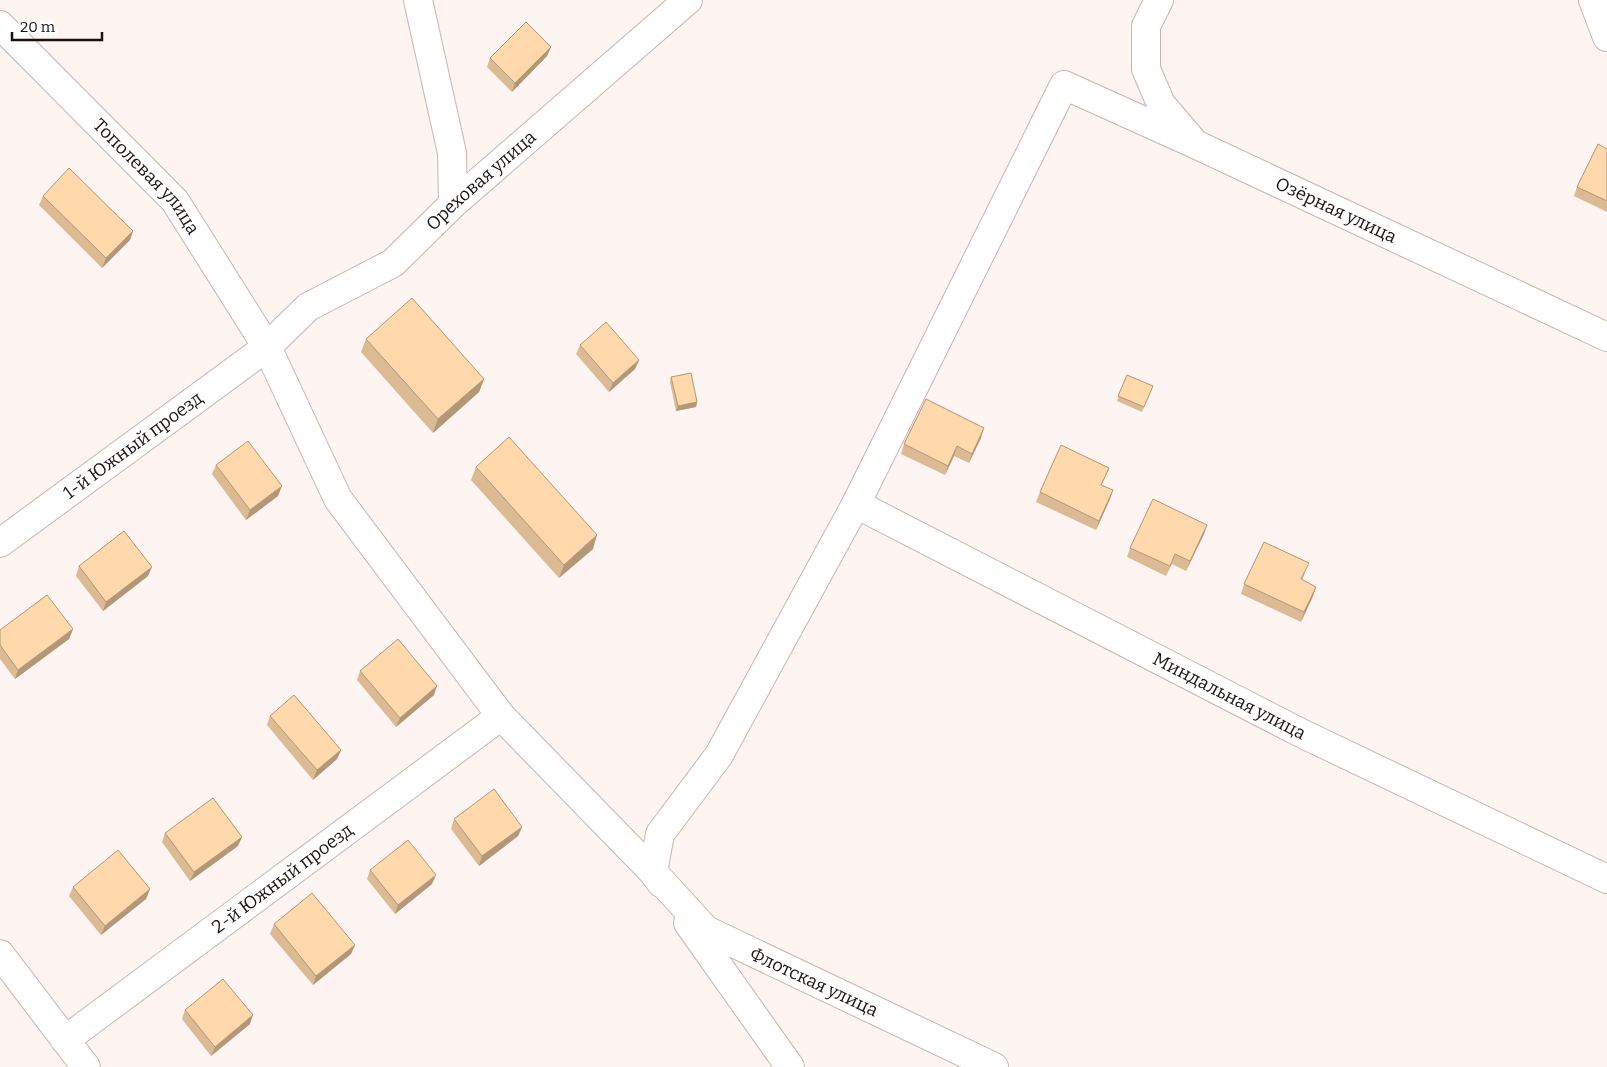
<svg xmlns="http://www.w3.org/2000/svg" width="1607" height="1067" viewBox="0 0 1607 1067" font-family="Bitter,serif">
  <style>
    .lines { fill: none; stroke-linecap: round; stroke-linejoin: round }
    .street-casing { stroke: #cbb4ae; stroke-width: 30 }
    .street { stroke: #fff; stroke-width: 28 }
    .wall { fill: #dbba94 }
    .shaded-wall { fill: #b29778 }
    .building { fill: #ffd8ac; stroke: #b29778 }
    .labels { text-anchor: middle; dominant-baseline: central; stroke-width: 4; stroke-linejoin: round; paint-order: stroke }
    .street-label { font-size: 18px; fill: #19110f; stroke: #fff }
  </style>
  <rect width="100%" height="100%" fill="#fef4f1"/>
  <g class="lines">
    <g class="street-casing">
      <g id="street">
        <path d="M418,0L452,153L453,204"/>
        <path d="M1159,0L1146,26V69L1161,104L1191,139"/>
        <path d="M1593,0L1607,37"/>
        <path id="s1" d="M0,25L175,201L267,347L338,499L501,716L653,872L661,883"/>
        <path id="s2" d="M856,504L1303,734L1607,879"/>
        <path id="s3" d="M0,543L267,347L308,307L393,263L453,204L688,0"/>
        <path d="M688,923L790,1067"/>
        <path d="M0,954L86,1067"/>
        <path id="s4" d="M65,1040L501,716"/>
        <path id="s5" d="M994,1067L706,930L653,872L660,834L719,755L856,504L1064,85L1195,144L1607,337"/>
      </g>
    </g>
    <use href="#street" class="street"/>
  </g>
  <g class="wall">
    <path d="M551,47L547,56L512,92L487,67L490,58Z"/>
    <path d="M1607,149V212L1574,196L1577,187Z"/>
    <path d="M43,196L133,231L130,240L102,268L39,205Z"/>
    <path d="M366,339L484,379L479,392L433,433L361,352Z"/>
    <path d="M580,345L639,360L635,369L609,392L576,354Z"/>
    <path d="M1127,375L1153,386L1142,412L1117,401Z"/>
    <path d="M671,377L697,402L696,407L676,411L670,382Z"/>
    <path d="M981,438L969,463L954,456L945,475L901,454L904,444Z"/>
    <path d="M216,465L278,496L246,520L212,474Z"/>
    <path d="M476,467L593,549L559,578L471,480Z"/>
    <path d="M1109,468L1102,485L1113,490L1110,499L1096,530L1036,502L1040,492Z"/>
    <path d="M1207,525L1204,534L1186,571L1172,564L1166,576L1127,557L1130,548Z"/>
    <path d="M79,566L148,576L103,611L76,576Z"/>
    <path d="M1305,573L1302,580L1316,587L1313,596L1301,622L1241,594L1244,584Z"/>
    <path d="M73,629L69,639L15,679L0,659V630Z"/>
    <path d="M360,671L434,695L396,727L357,680Z"/>
    <path d="M270,716L341,750L337,759L313,780L267,725Z"/>
    <path d="M454,819L522,827L518,836L479,866L451,829Z"/>
    <path d="M165,833L238,846L190,881L162,842Z"/>
    <path d="M370,870L432,884L395,914L367,879Z"/>
    <path d="M73,887L150,889L146,899L101,935L69,896Z"/>
    <path d="M274,924L355,945L351,954L313,985L270,934Z"/>
    <path d="M185,1010L250,1024L211,1056L182,1019Z"/>
  </g>
  <g class="shaded-wall">
    <path d="M551,47L547,56L512,92L515,83Z"/>
    <path d="M133,231L130,240L102,268L106,258Z"/>
    <path d="M639,360L635,369L609,392L613,383Z"/>
    <path d="M484,379L479,392L433,433L438,419Z"/>
    <path d="M697,402L696,407L676,411L678,406Z"/>
    <path d="M984,428L981,438L969,463L972,454Z"/>
    <path d="M957,446L954,456L945,475L948,466Z"/>
    <path d="M282,486L278,496L246,520L250,510Z"/>
    <path d="M1113,490L1110,499L1096,530L1099,521Z"/>
    <path d="M1207,525L1204,534L1186,571L1190,561Z"/>
    <path d="M597,535L593,549L559,578L564,565Z"/>
    <path d="M152,567L148,576L103,611L106,602Z"/>
    <path d="M1316,587L1313,596L1301,622L1304,612Z"/>
    <path d="M73,629L69,639L15,679L18,670Z"/>
    <path d="M437,686L434,695L396,727L400,718Z"/>
    <path d="M341,750L337,759L313,780L317,770Z"/>
    <path d="M522,827L518,836L479,866L482,856Z"/>
    <path d="M242,837L238,846L190,881L194,872Z"/>
    <path d="M436,875L432,884L395,914L398,905Z"/>
    <path d="M150,889L146,899L101,935L105,926Z"/>
    <path d="M355,945L351,954L313,985L316,976Z"/>
    <path d="M253,1015L250,1024L211,1056L215,1047Z"/>
  </g>
  <g class="building">
    <path d="M526,22L551,47L515,83L490,58Z"/>
    <path d="M1598,144L1607,149V201L1577,187Z"/>
    <path d="M69,168L133,231L106,258L43,196Z"/>
    <path d="M412,298L484,379L438,419L366,339Z"/>
    <path d="M606,322L639,360L613,383L580,345Z"/>
    <path d="M691,373L697,402L678,406L671,377Z"/>
    <path d="M1127,375L1153,386L1144,407L1118,396Z"/>
    <path d="M926,399L984,428L972,454L957,446L948,466L904,444Z"/>
    <path d="M509,437L597,535L564,565L476,467Z"/>
    <path d="M248,441L282,486L250,510L216,465Z"/>
    <path d="M1061,445L1109,468L1101,485L1113,490L1099,521L1040,492Z"/>
    <path d="M1153,499L1207,525L1190,561L1175,554L1170,566L1130,548Z"/>
    <path d="M124,531L152,567L106,602L79,566Z"/>
    <path d="M1264,542L1309,563L1301,579L1316,587L1304,612L1244,584Z"/>
    <path d="M47,595L73,629L18,670L0,645V630Z"/>
    <path d="M398,639L437,686L400,718L360,671Z"/>
    <path d="M294,695L341,750L317,770L270,716Z"/>
    <path d="M494,789L522,827L482,856L454,819Z"/>
    <path d="M213,798L242,837L194,872L165,833Z"/>
    <path d="M408,840L436,875L398,905L370,870Z"/>
    <path d="M118,850L150,889L105,926L73,887Z"/>
    <path d="M312,893L355,945L316,976L274,924Z"/>
    <path d="M223,979L253,1015L215,1047L185,1010Z"/>
  </g>
  <g class="labels">
    <g class="street-label">
      <text stroke="none"><textPath href="#s1" startOffset="211">Тополевая улица</textPath></text>
      <text stroke="none"><textPath href="#s3" startOffset="605">Ореховая улица</textPath></text>
      <text stroke="none"><textPath href="#s5" startOffset="1588">Озёрная улица</textPath></text>
      <text stroke="none"><textPath href="#s3" startOffset="165">1-й Южный проезд</textPath></text>
      <text stroke="none"><textPath href="#s2" startOffset="420">Миндальная улица</textPath></text>
      <text stroke="none"><textPath href="#s4" startOffset="271">2-й Южный проезд</textPath></text>
      <text transform="translate(814 982) rotate(25)">Флотская улица</text>
    </g>
  </g>
  <path d="M12 32v8h90v-8" fill="none" stroke="#19110f" stroke-width="2.5"/>
  <text x="20" y="32" font-size="15" fill="#19110f" stroke="#ffffff" stroke-width="4" paint-order="stroke">20 m</text>
</svg>
